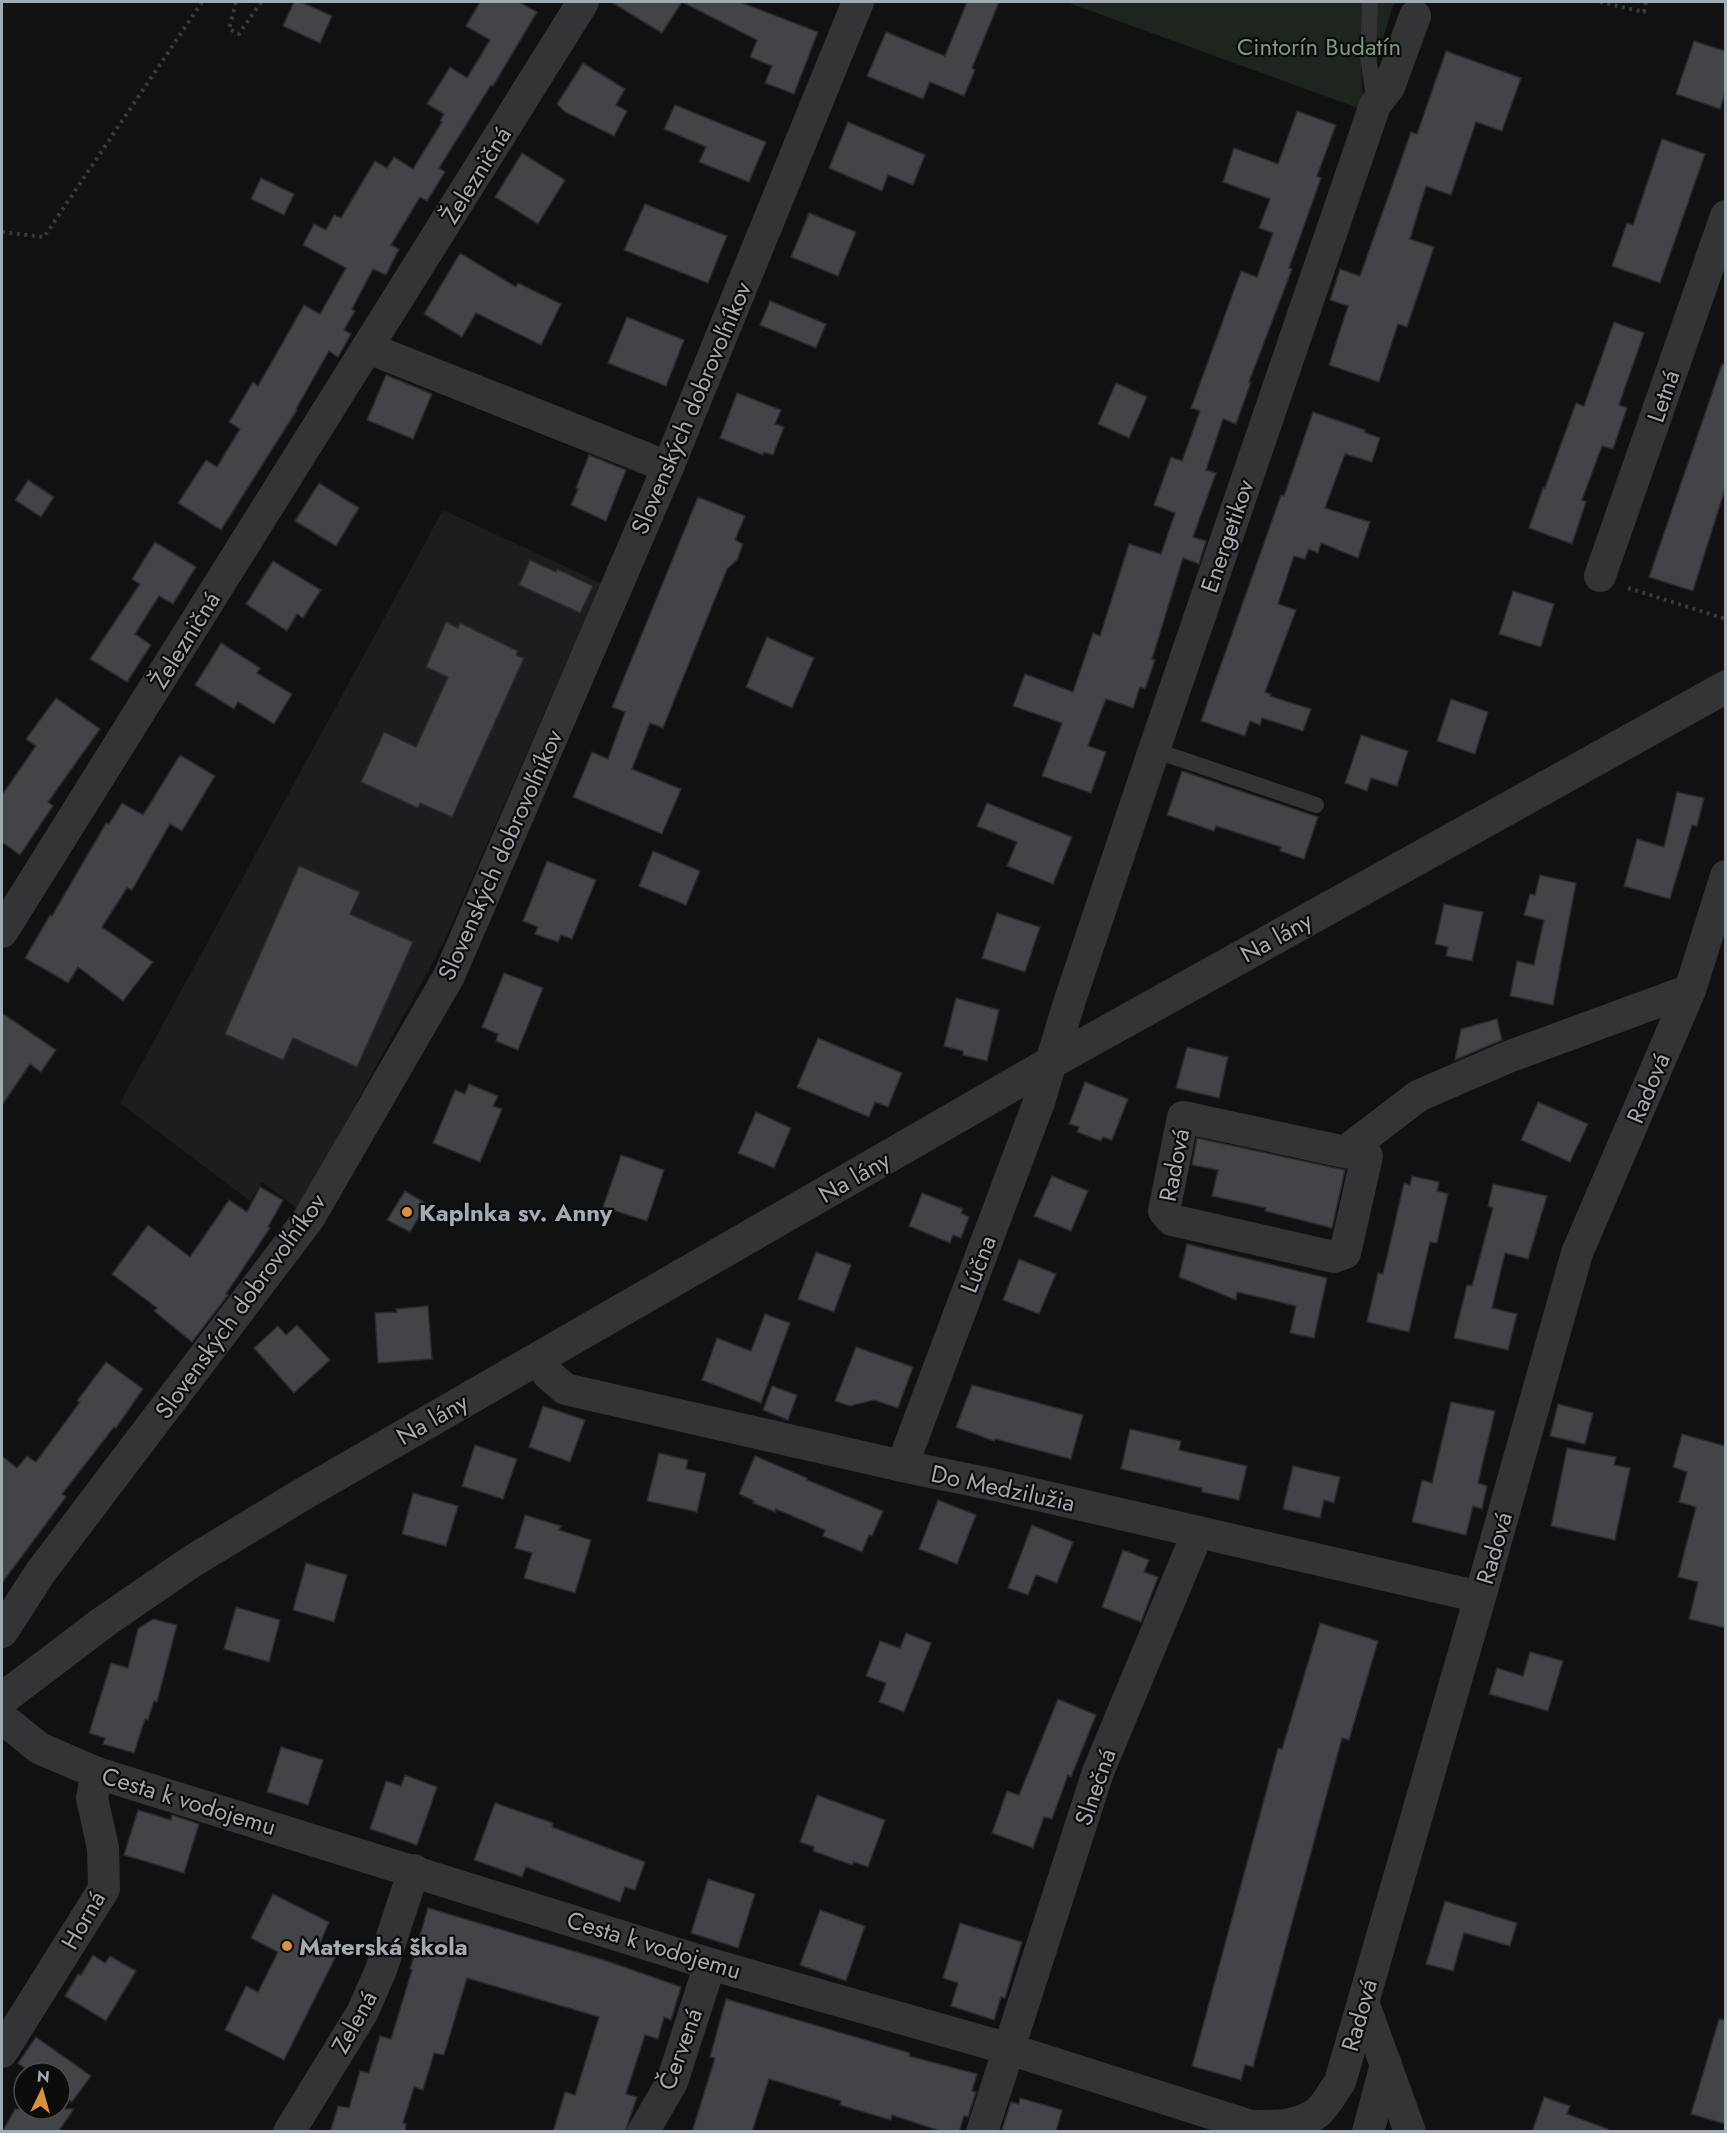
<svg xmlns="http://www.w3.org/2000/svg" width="1727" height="2133" viewBox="0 0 1727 2133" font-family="Jost,sans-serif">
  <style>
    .built { fill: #1d1d1f }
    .green { fill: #1e241e }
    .building { fill: #434447; stroke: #2b2b2e; stroke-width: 1.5 }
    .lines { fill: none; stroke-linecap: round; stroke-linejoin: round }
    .path { stroke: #383a3d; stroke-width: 4; stroke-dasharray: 3 4.5; stroke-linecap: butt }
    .service { stroke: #323436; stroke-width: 16 }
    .minor { stroke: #323436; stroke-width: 32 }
    .tertiary { stroke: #323436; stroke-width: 33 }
    .poi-dot { fill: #d99042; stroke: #0c0c0d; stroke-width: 2 }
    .labels { text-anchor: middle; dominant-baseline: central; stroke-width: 4.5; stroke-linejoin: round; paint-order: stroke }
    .park-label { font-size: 24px; fill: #809a7d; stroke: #0c0c0d }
    .street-label { font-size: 24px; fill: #a4aab1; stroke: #0c0c0d }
    .poi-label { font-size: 24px; font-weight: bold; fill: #a4aab1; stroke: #0c0c0d; text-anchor: start }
  </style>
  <rect width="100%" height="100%" fill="#111112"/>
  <path class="built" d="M443,510L601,583L444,942L298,1209L262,1182L250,1201L120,1103Z"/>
  <path class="green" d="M1066,2H1397L1393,5L1375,66H1361L1363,95L1358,108Z"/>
  <g class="building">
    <path d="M294,2H301L332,16L320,43L283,26Z"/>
    <path d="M480,2H519L537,12L493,86L491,85L439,168L445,172L427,201L420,197L391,245L399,249L386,275L373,269L352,309L355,311L344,330L351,334L338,357L329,351L296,409L297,410L221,530L178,503L206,460L217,467L240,429L229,422L253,382L258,386L304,305L320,314L346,268L303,245L314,224L326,230L334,215L341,218L375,161L387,168L394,157L413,169L442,122L440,121L444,114L427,104L450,67L467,78L490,40L466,26Z"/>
    <path d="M611,2H740L818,32L794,94L765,83L772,66L750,57L757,40L682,2L662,33Z"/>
    <path d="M967,2H999L972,68L975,70L964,96L930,82L923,99L867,76L886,32L945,56Z"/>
    <path d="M1694,41L1725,51V93L1720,109L1676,94Z"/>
    <path d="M1446,51L1521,78L1502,131L1476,122L1451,195L1426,186L1410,239L1434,247L1407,327L1398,324L1379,382L1329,365L1348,306L1330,300L1340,269L1360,276L1411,132L1417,134Z"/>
    <path d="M583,63L625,89L616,105L627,111L614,136L565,112L557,104Z"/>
    <path d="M675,105L766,142L749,182L699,162L706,147L664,129Z"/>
    <path d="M1297,111L1336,125L1317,176L1321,178L1289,268L1292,269L1249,382H1251L1236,424L1223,419L1206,470L1216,473L1193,537L1206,541L1199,564L1183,558L1152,659L1155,660L1145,689L1140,687L1133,708L1106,699L1088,746L1106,752L1091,793L1042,776L1062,723L1013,706L1025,674L1073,692L1093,633L1100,636L1129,544L1161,554L1175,513L1154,505L1171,457L1182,461L1200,411L1191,408L1241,271L1257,277L1273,233L1259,228L1270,199L1223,182L1234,148L1278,164Z"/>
    <path d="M848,122L925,155L913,185L888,175L882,191L829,168Z"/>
    <path d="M1662,139L1705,154L1660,283L1612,266L1627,223L1633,225Z"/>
    <path d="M522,153L565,180L538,224L495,197Z"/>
    <path d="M261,178L294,194L284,215L251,199Z"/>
    <path d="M645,204L727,236L708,283L624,250Z"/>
    <path d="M809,213L856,232L838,276L791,257Z"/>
    <path d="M460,253L516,287L518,283L561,304L541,345L476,313L462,337L424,314Z"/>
    <path d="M770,301L826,324L816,348L760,325Z"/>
    <path d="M627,317L684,340L666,386L608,363Z"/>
    <path d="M1614,322L1644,333L1619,405L1627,408L1613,449L1602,446L1582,500L1586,502L1572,544L1529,528L1543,488H1545L1576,403L1584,406Z"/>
    <path d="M1722,364L1725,365V489L1693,591L1649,577Z"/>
    <path d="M386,375L432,394L413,439L367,420Z"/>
    <path d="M1116,383L1147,397L1129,438L1098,424Z"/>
    <path d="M737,393L781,410L775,424L784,427L773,455L764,452L763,455L720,438Z"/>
    <path d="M1313,412L1365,430L1364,432L1380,438L1372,462L1345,454L1325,508L1370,522L1358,558L1321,543L1318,553L1309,549L1305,559L1294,556L1278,604L1296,610L1265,692L1271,694L1270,696L1311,709L1303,731L1262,718L1260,725L1250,721L1245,736L1201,721L1281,495L1284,496Z"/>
    <path d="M589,455L626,470L606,521L571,505L578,489L576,488Z"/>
    <path d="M28,480L54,497L41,517L15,500Z"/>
    <path d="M319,483L359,508L336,546L295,521Z"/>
    <path d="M698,497L745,516L735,540L743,544L737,560L727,569L663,728L650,723L632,769L681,789L662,834L573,797L592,752L608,759L625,712L612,707Z"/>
    <path d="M155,542L196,567L173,604L159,596L135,634L151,645L127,682L90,659L140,584L132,579Z"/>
    <path d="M530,560L556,572L557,569L593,586L580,613L519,585Z"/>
    <path d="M273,561L321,590L303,618L297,614L287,631L246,604Z"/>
    <path d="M1513,591L1554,604L1541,647L1499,634Z"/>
    <path d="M446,622L458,628L460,623L518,651L516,655L524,658L452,817L420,803L418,808L361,782L384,732L416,747L448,677L426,667Z"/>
    <path d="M767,637L814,658L792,708L746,687Z"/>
    <path d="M221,643L260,668L257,673L292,694L274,724L238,702L234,709L195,685Z"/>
    <path d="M56,698L100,729L48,802L53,806L20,855L2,842V795L36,746L26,739Z"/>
    <path d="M1451,699L1488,712L1475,754L1437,741Z"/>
    <path d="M1361,735L1408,751L1397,786L1371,778L1367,791L1345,783Z"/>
    <path d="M180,755L215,776L182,831L170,824L132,890L127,888L102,927L153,962L123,1001L78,967L68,983L25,958L50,915L52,916L106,823L109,824L122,803L143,815Z"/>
    <path d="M1182,771L1318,817L1304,859L1280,851L1281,847L1216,826L1214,831L1167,815Z"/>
    <path d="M1677,792L1704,798L1697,826L1692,825L1670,899L1624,886L1637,839L1664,847Z"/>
    <path d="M987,803L1072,837L1053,884L1007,866L1017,842L977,826Z"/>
    <path d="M653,851L700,871L686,905L639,886Z"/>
    <path d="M547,861L596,880L572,939L561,935L558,942L535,934L538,927L523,921Z"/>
    <path d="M299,866L360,892L350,914L413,942L357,1067L293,1038L283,1060L225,1034Z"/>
    <path d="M1540,875L1576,883L1553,1005L1510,996L1517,961L1534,965L1544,920L1524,915L1530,894L1535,895Z"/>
    <path d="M1444,904L1483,912L1472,961L1446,956L1448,947L1435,944Z"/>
    <path d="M997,913L1040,927L1025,972L982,958Z"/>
    <path d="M504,973L543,988L518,1050L496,1041L498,1034L482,1027Z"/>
    <path d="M956,998L999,1010L987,1061L963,1055V1051L944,1046Z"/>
    <path d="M2,1013L56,1050L41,1072L30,1064L2,1105Z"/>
    <path d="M1497,1019L1502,1040L1455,1060L1461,1029Z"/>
    <path d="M818,1038L902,1073L888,1107L875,1102L869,1117L797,1087Z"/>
    <path d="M1187,1047L1228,1057L1219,1098L1176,1088Z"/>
    <path d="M1085,1082L1128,1099L1112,1140L1103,1137L1101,1141L1077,1132L1079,1127L1069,1124Z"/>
    <path d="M469,1084L498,1096L493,1106L502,1109L480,1162L433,1143L455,1090L465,1094Z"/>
    <path d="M1538,1102L1588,1124L1570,1162L1521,1140Z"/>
    <path d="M756,1112L791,1128L774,1168L738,1153Z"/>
    <path d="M1197,1138L1345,1170L1332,1228L1265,1211L1266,1208L1212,1196L1218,1170L1192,1165Z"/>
    <path d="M621,1155L664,1170L647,1221L603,1207Z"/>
    <path d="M1052,1176L1088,1191L1071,1231L1034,1216Z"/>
    <path d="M1412,1176L1439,1182L1437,1191L1448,1194L1437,1243L1430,1242L1409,1332L1367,1322L1378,1273L1383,1274L1404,1183L1410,1185Z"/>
    <path d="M1493,1184L1547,1196L1528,1259L1505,1253L1492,1308L1517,1314L1508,1350L1454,1338L1467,1285L1472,1286L1493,1208L1488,1206Z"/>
    <path d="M260,1187L283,1200L268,1227L270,1228L226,1294L228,1295L192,1342L154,1311L157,1308L112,1274L148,1225L190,1257L229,1200L247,1212Z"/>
    <path d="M405,1191L427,1204L410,1232L387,1220Z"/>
    <path d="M922,1193L963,1209L961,1213L969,1217L961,1238L953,1235L950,1243L909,1226Z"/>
    <path d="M1187,1244L1327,1278L1314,1338L1290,1333L1296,1306L1237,1292L1236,1300L1179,1277Z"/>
    <path d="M816,1252L851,1265L834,1312L798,1299Z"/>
    <path d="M1019,1259L1056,1274L1039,1314L1003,1300Z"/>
    <path d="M428,1306L432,1359L378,1363L375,1313L397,1312L396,1309Z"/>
    <path d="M765,1314L790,1323L761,1403L702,1380L717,1338L751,1351Z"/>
    <path d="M297,1325L330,1360L294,1393L254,1348L278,1326L286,1335Z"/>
    <path d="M856,1347L913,1367L898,1408L874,1400L850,1406L835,1401Z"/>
    <path d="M106,1362L143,1389L116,1428L114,1427L62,1494L66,1497L2,1583V1456L17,1468L27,1456L36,1462L80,1402L77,1401Z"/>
    <path d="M972,1385L1083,1415L1071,1459L995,1439L994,1441L956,1427Z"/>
    <path d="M772,1386L797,1395L788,1420L763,1410Z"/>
    <path d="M1451,1402L1495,1411L1478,1483L1487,1486L1482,1509L1473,1506L1466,1535L1412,1522L1422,1480L1432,1483Z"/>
    <path d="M1558,1404L1593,1413L1585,1444L1550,1436Z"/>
    <path d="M543,1406L585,1420L570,1462L529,1447Z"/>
    <path d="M1130,1429L1181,1441L1179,1450L1247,1466L1239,1500L1202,1492V1488L1121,1469Z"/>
    <path d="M1682,1434L1725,1446V1628L1689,1619L1698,1582L1678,1577L1696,1507L1679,1502L1687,1472L1673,1467Z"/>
    <path d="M475,1445L517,1459L503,1499L462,1486Z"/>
    <path d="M1567,1448L1616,1457L1614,1465L1630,1468L1615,1540L1551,1526Z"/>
    <path d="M659,1453L688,1460L686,1469L706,1473L697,1512L647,1501Z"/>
    <path d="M755,1456L807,1478V1480L883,1511L872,1536L869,1535L862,1552L823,1536L825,1530L776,1509L775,1512L753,1503L754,1501L739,1494Z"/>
    <path d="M1293,1466L1340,1477L1334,1503L1324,1500L1320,1518L1283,1509Z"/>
    <path d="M413,1493L458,1506L446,1546L402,1534Z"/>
    <path d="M938,1500L976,1515L957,1564L919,1549Z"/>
    <path d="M525,1515L561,1526L559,1530L591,1540L575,1593L524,1578L532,1553L515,1548Z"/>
    <path d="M1032,1525L1073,1542L1057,1583L1036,1575L1028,1595L1008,1588Z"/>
    <path d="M1123,1550L1149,1560L1144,1572L1158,1577L1141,1622L1102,1607Z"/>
    <path d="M306,1563L347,1575L334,1622L293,1610Z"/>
    <path d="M236,1607L280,1620L269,1662L224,1649Z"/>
    <path d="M153,1619L177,1625L157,1702L154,1701L148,1720L145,1719L134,1753L103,1744L105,1738L89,1733L111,1663L128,1668L138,1629Z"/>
    <path d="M1320,1623L1378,1641L1349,1740L1342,1738L1253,2067L1245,2065L1241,2080L1192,2066L1278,1748L1282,1749Z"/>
    <path d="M906,1633L931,1643L904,1712L879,1702L886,1683L866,1676L880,1641L900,1648Z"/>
    <path d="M1530,1652L1563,1661L1548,1711L1489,1694L1497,1668L1523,1676Z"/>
    <path d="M1058,1699L1096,1715L1071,1777L1068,1775L1052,1819L1044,1817L1033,1848L992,1833L1007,1791L1019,1795Z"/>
    <path d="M281,1747L323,1760L308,1805L267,1792Z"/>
    <path d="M405,1775L437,1787L417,1845L370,1829L386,1781L401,1786Z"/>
    <path d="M817,1795L885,1820L868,1867L854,1862L852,1865L813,1851L814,1847L800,1842Z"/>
    <path d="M495,1803L553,1823L552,1827L645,1862L635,1890L625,1887L620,1902L526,1867L522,1877L474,1860Z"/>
    <path d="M138,1810L171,1820L172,1815L199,1824L184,1873L124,1855Z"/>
    <path d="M708,1879L755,1894L738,1948L691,1933Z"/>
    <path d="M273,1894L329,1922L318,1948L336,1956L284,2060L225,2030L246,1986L258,1992L278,1952L251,1938Z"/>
    <path d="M1445,1901L1517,1923L1510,1946L1464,1933L1453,1971L1426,1964Z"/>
    <path d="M428,1908L607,1961L681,1987L671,2020L664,2017L658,2039L645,2035L626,2094L637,2097L625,2132H553L565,2092L575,2095L599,2017L467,1978L444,2055L434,2053L423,2090L414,2087L403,2123L406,2124L405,2132H330L338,2106L349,2108L360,2071L369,2073L380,2036L391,2039L412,1970L410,1969Z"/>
    <path d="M820,1910L865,1926L846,1981L800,1965Z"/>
    <path d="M960,1923L1022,1942L1005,1998L1001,1997L994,2020L951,2006L958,1983L943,1978Z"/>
    <path d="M93,1955L105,1963L110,1956L136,1971L106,2021L65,1996L78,1974L81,1975Z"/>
    <path d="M726,1999L910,2053L909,2056L977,2074L972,2091L976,2092L968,2117L964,2116L959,2132H943L892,2115L891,2120L840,2105L841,2101L769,2079L752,2132H692L715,2058L710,2057Z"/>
    <path d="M1719,2019L1725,2020V2124L1691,2114Z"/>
    <path d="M36,2037L91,2076L72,2102L60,2093V2073H31L18,2063Z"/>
    <path d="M1544,2097L1570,2106L1567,2114L1608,2129V2132H1532Z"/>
    <path d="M1020,2098L1062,2110L1056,2132H1008L1002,2129L1011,2102L1019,2104Z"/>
    <path d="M15,2109H74L58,2132H2Z"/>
  </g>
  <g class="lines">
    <g class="path">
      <path d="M236,2L229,29L239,34L261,2"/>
      <path d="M1600,2L1644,12L1646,2"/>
      <path d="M2,232L44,237L202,2"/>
      <path d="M1628,588L1726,619"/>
    </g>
    <g class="service">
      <path d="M1370,2L1368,56L1375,105"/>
      <path d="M1154,750L1316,805"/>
    </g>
    <g class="minor">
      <path d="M368,348L668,467"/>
      <path d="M1600,576L1726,216"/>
      <path d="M2,932L583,2"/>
      <path d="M1345,1152L1367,1156L1345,1253L1334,1257L1172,1220L1164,1211L1183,1117L1345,1152L1418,1096L1508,1057L1690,990"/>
      <path d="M539,1358L548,1374L565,1389L902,1466L995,1485L1480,1597"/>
      <path d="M902,1466L1039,1102L1069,1003L1154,750L1375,105L1389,87L1415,16"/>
      <path d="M2,1632L40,1573L309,1218L449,976L668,467L858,2"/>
      <path d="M2,1718L39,1748L97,1773L710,1964L1009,2049L1251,2126C1273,2126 1298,2127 1317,2113C1326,2106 1333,2091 1340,2082L1480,1597L1577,1253L1690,990L1726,876"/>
      <path d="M1363,2002L1410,2132"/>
      <path d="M2,2052L104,1889L103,1848L92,1798L97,1773"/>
      <path d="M289,2132L362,2013L381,1970L414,1870"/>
      <path d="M643,2132L672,2082L710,1964"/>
      <path d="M982,2132L1098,1772L1198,1532"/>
      <path d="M1368,2132L1386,2064"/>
    </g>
    <path class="tertiary" d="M2,1699L105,1621L191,1562L303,1494L1052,1062L1726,687"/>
  </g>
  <g class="poi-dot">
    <circle cx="407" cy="1212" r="6"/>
    <circle cx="287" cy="1946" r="6"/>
  </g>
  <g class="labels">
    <g class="park-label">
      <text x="1319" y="46">Cintorín Budatín</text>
    </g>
    <g class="street-label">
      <text transform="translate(476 175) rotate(-58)">Železničná</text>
      <text transform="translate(1663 396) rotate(-71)">Letná</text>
      <text transform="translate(691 408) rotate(-67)">Slovenských dobrovoľníkov</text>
      <text transform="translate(1227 536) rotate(-71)">Energetikov</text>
      <text transform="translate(185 640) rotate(-58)">Železničná</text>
      <text transform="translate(500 855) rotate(-66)">Slovenských dobrovoľníkov</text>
      <text transform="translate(1276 937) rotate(-29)">Na lány</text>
      <text transform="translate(1648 1088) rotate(-67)">Radová</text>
      <text transform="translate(1174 1165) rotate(-79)">Radová</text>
      <text transform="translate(854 1177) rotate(-30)">Na lány</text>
      <text transform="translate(978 1264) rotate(-69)">Lúčna</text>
      <text transform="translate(240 1306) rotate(-54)">Slovenských dobrovoľníkov</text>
      <text transform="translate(432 1419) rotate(-30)">Na lány</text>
      <text transform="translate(1003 1488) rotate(12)">Do Medzilužia</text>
      <text transform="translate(1494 1548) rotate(-74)">Radová</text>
      <text transform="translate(1095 1787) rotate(-71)">Slnečná</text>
      <text transform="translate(189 1801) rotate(17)">Cesta k vodojemu</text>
      <text transform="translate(83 1920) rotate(-60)">Horná</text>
      <text transform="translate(654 1945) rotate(17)">Cesta k vodojemu</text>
      <text transform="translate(1359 2015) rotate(-74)">Radová</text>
      <text transform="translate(354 2022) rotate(-61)">Zelená</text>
      <text transform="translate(680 2049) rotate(-70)">Červená</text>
    </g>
    <g class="poi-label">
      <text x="419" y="1212">Kaplnka sv. Anny</text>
      <text x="299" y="1946">Materská škola</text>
    </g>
  </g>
  <rect width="1727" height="2133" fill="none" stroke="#a4aab1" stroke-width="6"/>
  <g transform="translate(42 2091) rotate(5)"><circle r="28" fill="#0c0c0d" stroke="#494b4f" stroke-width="1.5"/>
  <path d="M0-4.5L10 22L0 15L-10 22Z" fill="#d99042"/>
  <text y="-9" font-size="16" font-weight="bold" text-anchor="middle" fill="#a4aab1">N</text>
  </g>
</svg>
